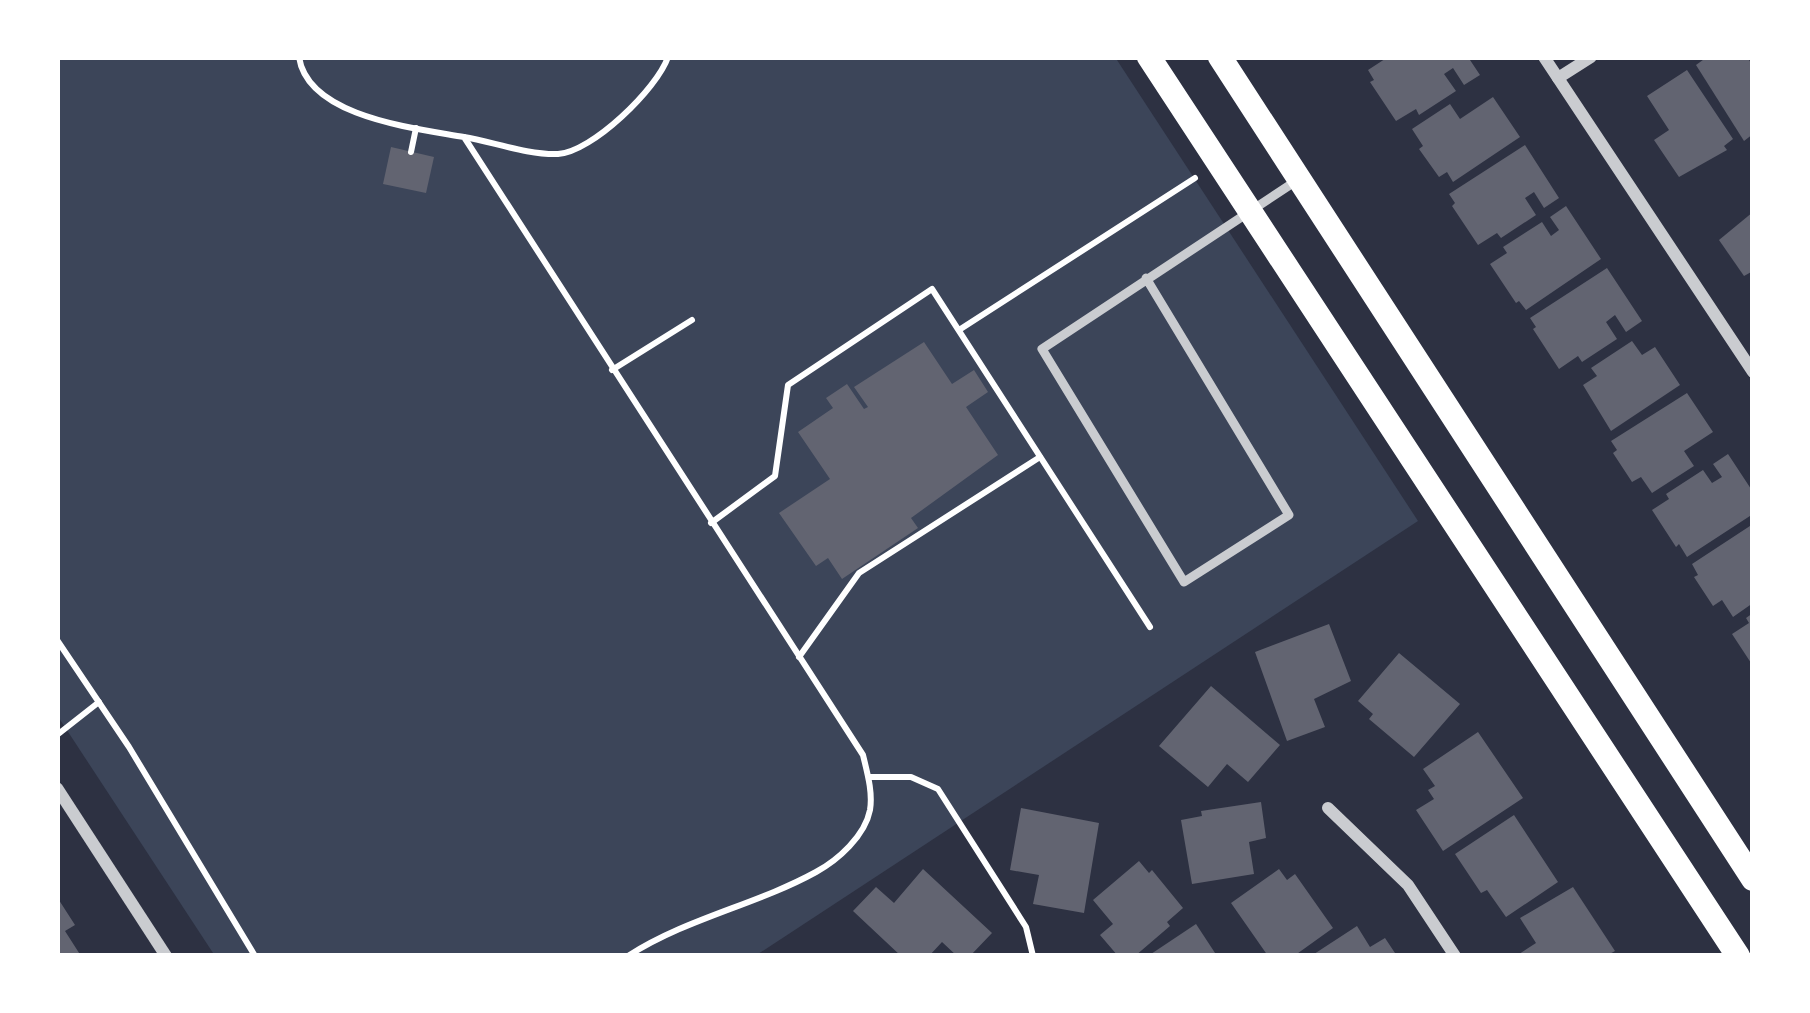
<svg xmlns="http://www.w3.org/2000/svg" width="1810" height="1013" viewBox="0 0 1810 1013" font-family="Cabin,sans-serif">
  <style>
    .green { fill: #3c4559 }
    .building { fill: #626471 }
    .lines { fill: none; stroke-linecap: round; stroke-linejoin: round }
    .path { stroke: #fff; stroke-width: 6 }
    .service { stroke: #caccd0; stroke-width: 9 }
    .minor { stroke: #caccd0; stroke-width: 12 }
    .secondary { stroke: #fff; stroke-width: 24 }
  </style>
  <rect width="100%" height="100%" fill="#2d3142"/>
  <path class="green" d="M57,57H1115L1418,521L755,956H215L57,715Z"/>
  <g class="building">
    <path d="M1388,57H1468L1480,75L1464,85L1453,68L1444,74L1456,91L1419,115L1416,109L1396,121L1370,82L1374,80L1368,70Z"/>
    <path d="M1707,57H1747L1753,66V134L1744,141L1696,65Z"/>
    <path d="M1687,70L1733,139L1724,146L1727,150L1679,177L1654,140L1669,130L1647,96Z"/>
    <path d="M1493,97L1520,137L1453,182L1447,172L1439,177L1419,149L1423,146L1412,129L1450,104L1460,119Z"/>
    <path d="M1525,145L1559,198L1544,208L1534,192L1525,198L1536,215L1501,238L1497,233L1478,245L1452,206L1455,203L1449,194Z"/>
    <path d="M391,147L434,157L426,193L383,184Z"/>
    <path d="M1566,206L1601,259L1526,310L1519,301L1516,303L1490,264L1507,253L1503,247L1542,222L1551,236L1559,230L1550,217Z"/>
    <path d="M1753,212V271L1744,276L1719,240Z"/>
    <path d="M1607,268L1642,321L1626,332L1615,315L1606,322L1617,339L1582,362L1578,356L1559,369L1533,329L1536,327L1530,318Z"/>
    <path d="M1632,341L1642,355L1655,347L1680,385L1611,431L1583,385L1597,376L1591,368Z"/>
    <path d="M924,342L952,384L974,370L988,392L966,407L998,455L911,518L918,528L842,579L828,558L816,566L779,513L830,479L798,432L833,408L826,398L847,384L864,409L868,407L854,387Z"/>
    <path d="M1687,393L1713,432L1684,451L1694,466L1652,493L1641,477L1632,482L1613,453L1617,450L1611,441Z"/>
    <path d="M1728,454L1753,492V514L1687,557L1679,544L1676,547L1652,510L1669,499L1666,494L1703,470L1712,483L1722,477L1713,464Z"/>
    <path d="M1753,524V603L1733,617L1722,600L1713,606L1694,577L1698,575L1692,564Z"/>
    <path d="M1753,613V666L1732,634L1749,623L1746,618Z"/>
    <path d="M1329,624L1351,681L1314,699L1325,727L1287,741L1255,652Z"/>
    <path d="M1399,653L1460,704L1414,757L1369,719L1373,714L1358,701Z"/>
    <path d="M1211,686L1280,745L1248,782L1227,764L1208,787L1159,746Z"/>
    <path d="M1478,732L1523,798L1443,851L1416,810L1434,799L1428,790L1435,786L1423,769Z"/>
    <path d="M1261,802L1266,838L1249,842L1254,874L1192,884L1181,820L1202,816L1201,811Z"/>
    <path d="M1021,808L1099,823L1084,913L1033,904L1039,875L1010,870Z"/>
    <path d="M1514,815L1558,882L1506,917L1487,890L1481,893L1455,854Z"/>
    <path d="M1139,861L1149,873L1152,870L1183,908L1167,922L1170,926L1135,956H1118L1100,935L1113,924L1093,900Z"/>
    <path d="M923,869L992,933L970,956H957L942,942L929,956H901L853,911L876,887L894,903Z"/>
    <path d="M1279,869L1287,880L1295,874L1333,928L1294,956H1268L1231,903Z"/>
    <path d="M1573,887L1615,951L1606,956H1516L1536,943L1520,918Z"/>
    <path d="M57,897L75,925L65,931L81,956H57Z"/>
    <path d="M1196,924L1217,956H1148Z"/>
    <path d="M1357,926L1370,947L1385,938L1397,956H1311Z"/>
  </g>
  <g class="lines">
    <g class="path">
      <path d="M299,57C308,117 414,128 464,137L863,755C867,772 873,792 870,810C865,836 838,860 816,872C756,905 687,918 628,956"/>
      <path d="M464,137C493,142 528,155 558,154C592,152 657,89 668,57"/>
      <path d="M411,152L416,128"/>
      <path d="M959,330L1195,178"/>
      <path d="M612,370L692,320"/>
      <path d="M711,523L775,476L788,385L932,289L1150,627"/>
      <path d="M57,640L129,747L255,956"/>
      <path d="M799,657L859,573L1040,457"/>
      <path d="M57,735L99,702"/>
      <path d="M869,777H911L938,789L1026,927L1033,956"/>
    </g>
    <path class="service" d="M1146,278L1289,515L1184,582L1042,349L1299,179"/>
    <g class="minor">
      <path d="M1544,57L1753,372"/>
      <path d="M1558,78L1591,57"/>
      <path d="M57,788L166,956"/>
      <path d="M1328,808L1408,885L1455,956"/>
    </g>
    <g class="secondary">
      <path d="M1149,57L1738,956"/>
      <path d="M1220,57L1753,879"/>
    </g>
  </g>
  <rect width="1810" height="1013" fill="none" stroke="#ffffff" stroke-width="120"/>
</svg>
